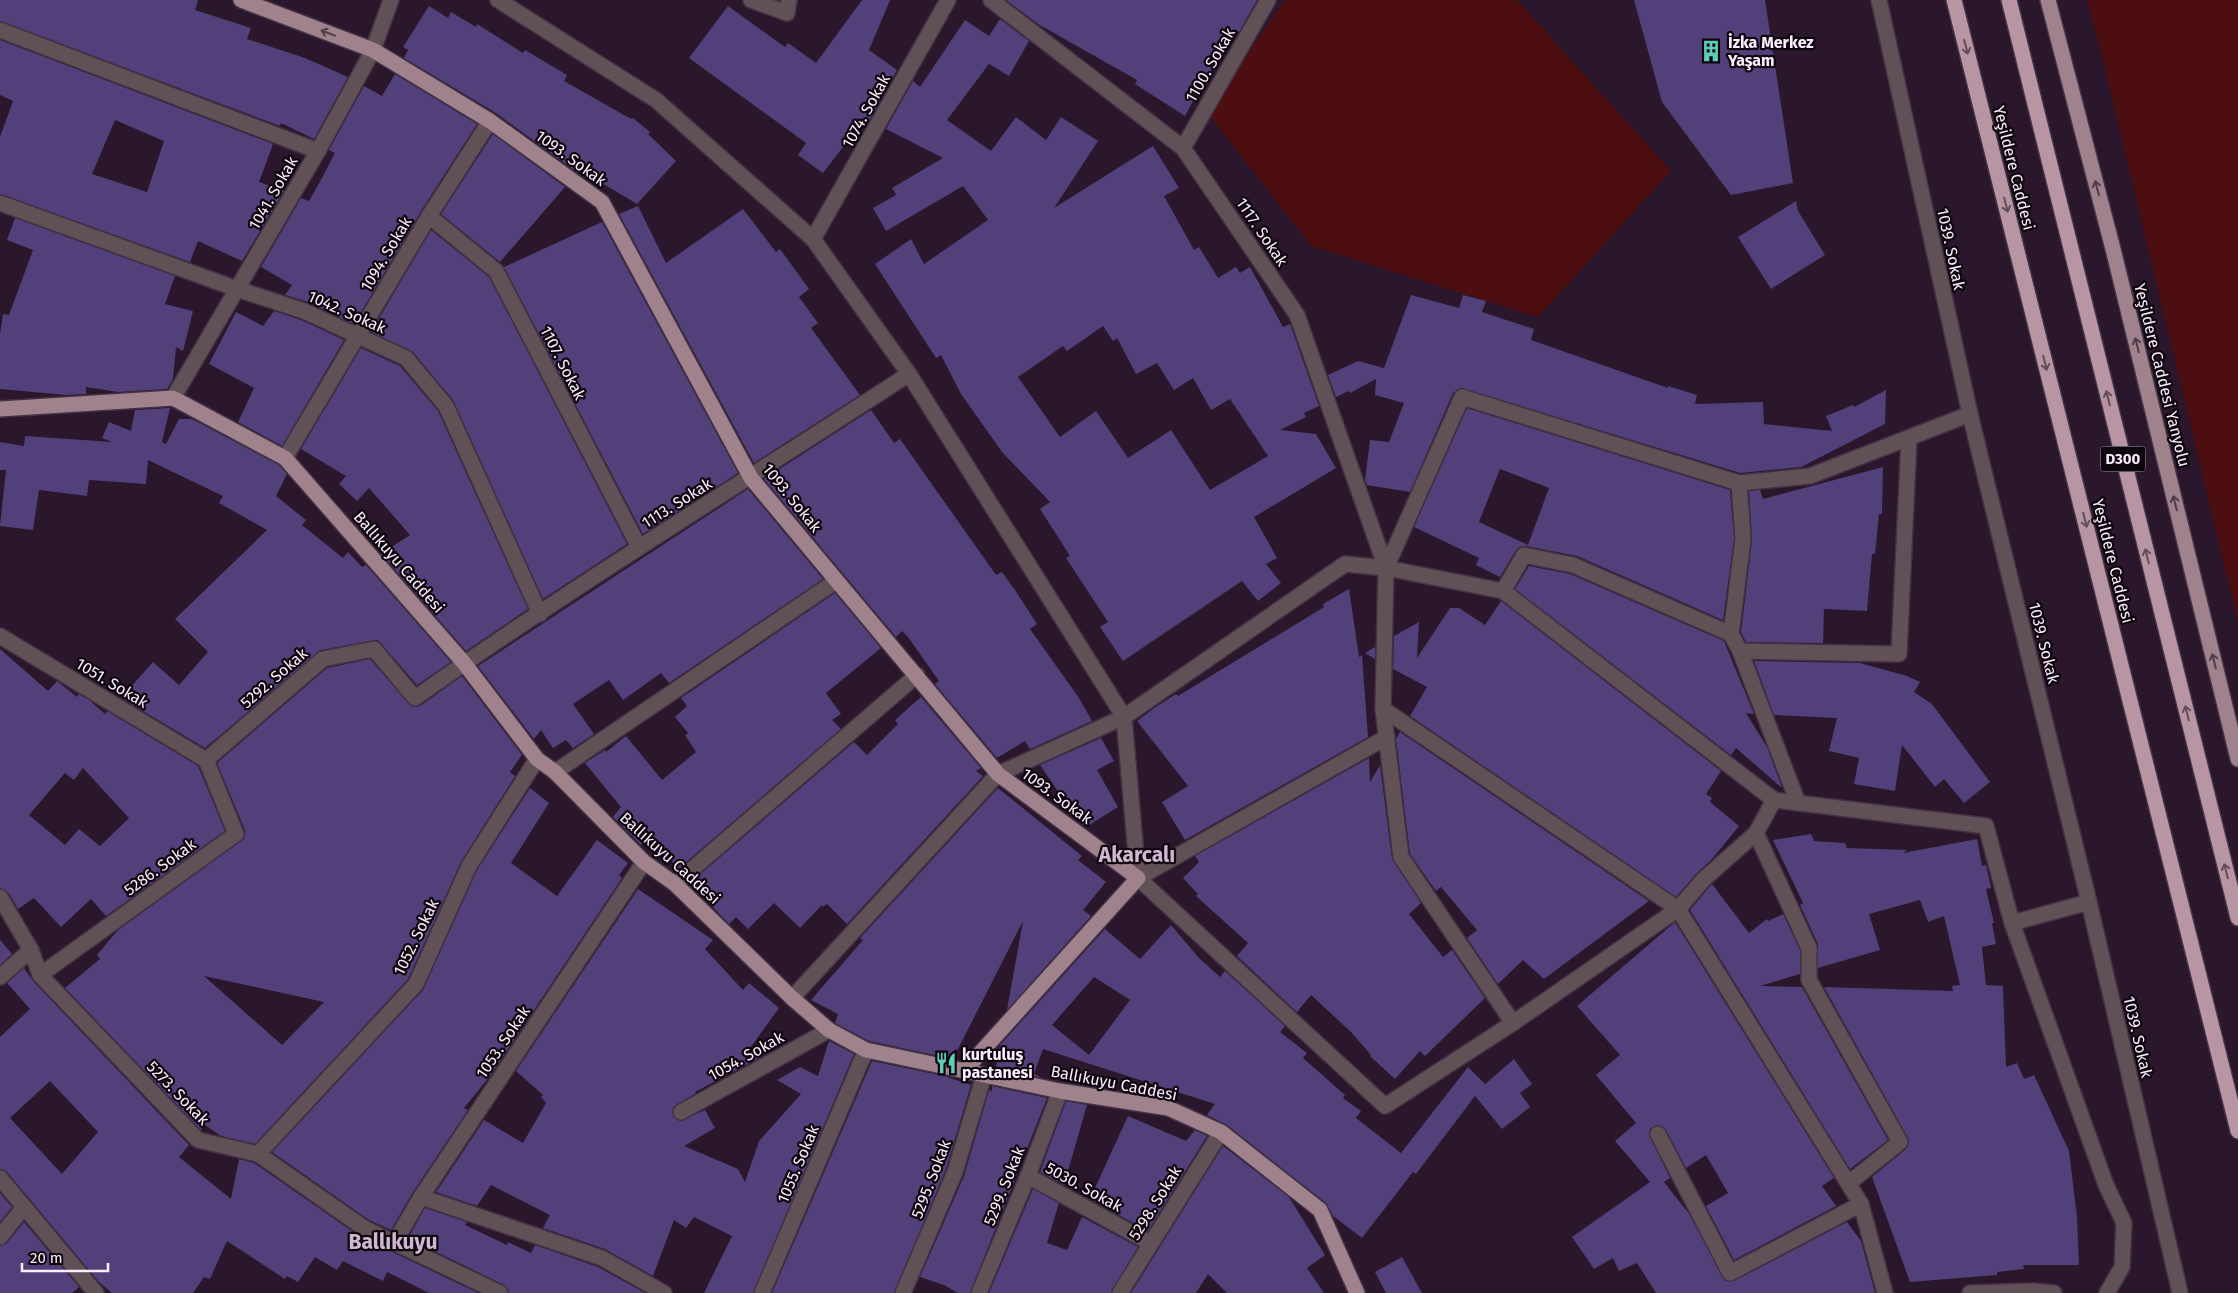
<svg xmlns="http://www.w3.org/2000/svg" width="2238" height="1293" viewBox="0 0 2238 1293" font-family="'Fira Sans',sans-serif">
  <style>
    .green { fill: #4d0e11 }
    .building { fill: #514079; fill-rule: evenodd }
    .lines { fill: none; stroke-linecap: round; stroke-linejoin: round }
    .minor-casing { stroke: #433144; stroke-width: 18 }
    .major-casing { stroke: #433144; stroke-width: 18 }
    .highway-casing { stroke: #433144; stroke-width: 18 }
    .minor { stroke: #5f5156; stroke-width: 15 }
    .major { stroke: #9f828c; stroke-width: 15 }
    .highway { stroke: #b895a2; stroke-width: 15 }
    .oneway { stroke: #4f3e47 }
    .oneway2 { stroke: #634e58 }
    .labels { text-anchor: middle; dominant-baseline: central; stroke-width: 4.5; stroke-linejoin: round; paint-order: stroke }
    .shield { fill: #0e060e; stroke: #b5a9b5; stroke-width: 1 }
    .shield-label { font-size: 15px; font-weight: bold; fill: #fceffd }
    .poi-label { font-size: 16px; font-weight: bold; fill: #fceffd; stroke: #0e060e; text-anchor: start }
    .street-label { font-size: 16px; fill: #fceffd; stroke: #0e060e }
    .district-label { font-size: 21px; font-weight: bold; fill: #d1b8d2; stroke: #0e060e }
  </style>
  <rect width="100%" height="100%" fill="#2a172b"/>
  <g class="green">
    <path d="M1285,0H1517L1671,171L1538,317L1311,246L1207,112Z"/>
    <path d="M2087,0H2238V623L2101,52Z"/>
  </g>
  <g class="building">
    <path d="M0,0H198L195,10L251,28L247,39L305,58L348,77L314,139L281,123L280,126L0,21Z"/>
    <path d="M862,0H890L869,50L897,70L869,121L865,118L823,173L798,155L806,143L689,58L728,6L785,47L788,43L816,63Z"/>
    <path d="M1006,0H1257L1239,32L1236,31L1229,44L1227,43L1204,85L1202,84L1185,116L1135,84L1137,80L1038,24Z"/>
    <path d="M1634,0H1765L1793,183L1731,195L1662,102Z"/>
    <path d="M429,6L448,18L451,12L476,27L477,24L523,53L525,50L567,75L564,81L631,119L633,118L650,132L648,134L676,161L637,204L580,170L578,173L496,113L404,58L408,50L403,47Z"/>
    <path d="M1000,19L1029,41L1009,76L989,64L947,120L991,151L1016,117L1046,140L1061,117L1098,141L1054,208L1153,146L1179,188L1164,196L1194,250L1199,247L1218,278L1236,267L1240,273L1250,267L1283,327L1290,324L1319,406L1304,413L1306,417L1280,430L1316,434L1336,468L1254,517L1277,558L1266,564L1281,583L1258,601L1242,581L1123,661L1100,627L1108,622L1066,558L1070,556L1040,509L1050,502L1002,452L961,394L941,355L936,358L875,264L911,239L924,264L988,220L963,186L886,231L873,208L896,195L892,188L943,158L886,129L913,81L920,87L965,20L989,36ZM1103,326L1113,341L1117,338L1136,374L1157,363L1174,390L1193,378L1211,410L1230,399L1268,456L1210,490L1171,430L1128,458L1096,411L1060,437L1018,377L1063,346L1067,351Z"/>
    <path d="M0,40L273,144L259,182L284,191L242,261L198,241L190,262L0,194V137L13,101L0,95ZM115,120L164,141L147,192L92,174Z"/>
    <path d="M395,74L477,124L421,211L354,324L308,302L285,295L292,285L261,267L301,198L309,201L323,176L335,153L329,150L364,86L382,96Z"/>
    <path d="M493,134L565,187L500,262L441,214Z"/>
    <path d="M1796,201L1798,211L1825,255L1771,289L1738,237Z"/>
    <path d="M638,206L666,263L743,209L776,252L780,249L809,289L799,297L818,323L811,328L860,395L754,463L619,214Z"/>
    <path d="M15,218L175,276L165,304L193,311L183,351L176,347L173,379L167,389L118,392L86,387V394L66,395L0,389V334L3,314L9,315L33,250L7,240Z"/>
    <path d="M602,222L738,473L643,534L504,267Z"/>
    <path d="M431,230L489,277L627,544L543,599L453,400L413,352L371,332Z"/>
    <path d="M1411,295L1459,308L1463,295L1486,301L1482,312L1534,329L1531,340L1668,388V386L1697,395L1695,404L1763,402L1764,424L1832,431L1826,416L1853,405L1854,407L1886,390L1885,424L1801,467L1740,473L1461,388L1453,393L1410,492L1367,485L1365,480L1370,440L1389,442L1404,403L1375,395L1376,379L1350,393L1349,391L1336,397L1328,375L1358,361L1384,368Z"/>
    <path d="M274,311L301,320L344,340L282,446L238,422L254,388L209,364L236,312L263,326Z"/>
    <path d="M361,348L400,366L438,411L528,609L466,651L381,554L410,535L369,488L357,501L339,484L346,476L301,449Z"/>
    <path d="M170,408L162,442L166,444L179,419H192L279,465L287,474L276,496L306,520L302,525L343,558L348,552L362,567L366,565L451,662L417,685L378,640L321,650L205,748L121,698L153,662L179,685L208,652L175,619L267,530L219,503L223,496L148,460L146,484L89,480L87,496L39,490L33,530L0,526L6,470H0V442L24,446L25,436L112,442L102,438L109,422L131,431L135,410Z"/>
    <path d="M1467,408L1730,490L1734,539L1723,620L1577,556L1526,546H1521L1516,550L1500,577L1476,565L1479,558L1414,527ZM1500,469L1549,488L1528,545L1479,522Z"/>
    <path d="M871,410L894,443L900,439L996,575L1002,572L1015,590L1037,624L1030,629L1079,698L1092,721L1030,749L1025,741L997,758L935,684L939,681L908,637L902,631L896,637L764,479Z"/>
    <path d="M1883,467L1882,514H1879L1875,554H1872L1867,611L1824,609L1823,643L1746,642L1741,632L1752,540L1749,491L1760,490L1763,499Z"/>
    <path d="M748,489L823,579L669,683L661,673L623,700L609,680L573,704L594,734L573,748L566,740L553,748L541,730L534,739L478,666Z"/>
    <path d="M1529,566L1570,574L1724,641L1754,714L1746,713L1767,747L1782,788L1736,748L1731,755L1515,589Z"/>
    <path d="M1349,589L1359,657L1362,655L1368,737L1185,840L1162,802L1188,786L1137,721L1157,706L1176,694L1178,696L1324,607L1323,604Z"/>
    <path d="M835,593L881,648L826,693L841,714L832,720L841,729L678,869L649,835L641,845L613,817L621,807L585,763L605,750L606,752L626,736L662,780L696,752L685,735L688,733L675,717L687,706L681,698Z"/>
    <path d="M1501,601L1721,771L1706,794L1712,798L1710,802L1739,826L1712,859L1697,873L1676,897L1410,716L1427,687L1393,669L1394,636L1419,622L1417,658L1450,608H1459L1485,625Z"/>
    <path d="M1375,647V659L1365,653Z"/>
    <path d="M0,649L48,691L57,681L77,697L79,694L89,700L105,714L107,711L198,766L225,831L106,916L91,899L61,927L34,898L18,909L8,892L0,888ZM83,768L129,818L100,846L79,829L65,845L29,815L65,773L74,780Z"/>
    <path d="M370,659L412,707L420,706L462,676L522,755L510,772L515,776L461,862L408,979L255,1144L221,1136L205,1125L201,1130L65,988L100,959L97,955L118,930L244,839L245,830L217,763L327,668ZM204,976L324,1002L282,1045Z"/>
    <path d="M1754,661L1860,663L1907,676L1920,682L1914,692L1932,704L1990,782L1964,803L1944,779L1935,787L1902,745L1895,791L1854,784L1859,758L1829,751L1837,718L1774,715Z"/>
    <path d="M921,697L981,768L976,771L983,776L847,924L827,904L823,907L822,905L800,928L774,903L748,929L736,917L729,924L690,883L854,742L867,755L898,724L895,720Z"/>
    <path d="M1400,732L1649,901L1544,979L1523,960L1498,984L1467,938L1477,930L1441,887L1436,891L1410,854L1396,739Z"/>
    <path d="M1101,738L1114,761L1097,770L1118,807L1086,827L1079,822L1040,765Z"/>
    <path d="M1369,758L1370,782L1380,765L1392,859L1421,903L1409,914L1443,957L1452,950L1485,998L1425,1056L1420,1051L1395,1079L1370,1056L1371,1055L1350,1031L1311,995L1297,1012L1237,956L1248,943L1196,896L1198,894L1183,878L1199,862L1195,856Z"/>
    <path d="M530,788L549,803L511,863L557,896L597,840L628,863L619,875L622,878L490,1076L464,1108L468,1110L413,1192L391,1230L369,1220L272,1152L423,990L477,870Z"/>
    <path d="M998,788L1082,856L1078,860L1106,882L1083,910L1091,916L1007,1010L1023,921L953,1059L869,1041L835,1023L838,1014L811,1000L863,940L860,938Z"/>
    <path d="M1811,834L1814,841L1845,843L1847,848L1907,850L1903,853L1977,839L1982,866L1986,865L1991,888L1986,889L1994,923H1992L1996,944L1982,947L1986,985L2003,986L2006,1067L2017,1063L2024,1079L2034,1075L2069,1151L2077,1217L2079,1265H2023L2024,1269L1997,1272V1275L1910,1282L1872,1177L1906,1149L1909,1142L1908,1138L1824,987L1953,991L1952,986L1960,985L1944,916L1928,922L1920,900L1869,914L1880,950L1818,968V944L1800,905L1803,903L1773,840Z"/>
    <path d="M1712,884L1749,933L1767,919L1768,921L1783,914L1800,950V974L1760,986L1802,987L1888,1140L1850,1169L1690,910Z"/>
    <path d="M638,889L713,940L705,949L743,990L749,983L779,1008L750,1048L761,1057L695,1092L696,1093L673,1107V1116L680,1121L705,1110L715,1128L684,1146L738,1169L745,1182L759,1141L801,1094L777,1080L800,1067L818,1076L829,1041L854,1054L753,1293H704L732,1236L694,1217L686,1228L674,1220L653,1276L605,1249L543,1228L550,1215L491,1185L477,1206L436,1192L484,1120L523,1143L546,1103L541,1097L543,1095L516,1071Z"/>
    <path d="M1675,922L1834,1178L1822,1186L1836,1206L1734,1260L1706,1206L1728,1193L1706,1155L1686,1168L1666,1130L1658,1125L1650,1129L1649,1134L1670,1178L1664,1182L1690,1215L1725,1281H1734L1847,1222L1861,1241L1875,1293H1656L1637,1263L1619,1271L1613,1258L1594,1269L1572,1237L1650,1182L1615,1141L1636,1123L1596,1075L1620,1055L1577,1006Z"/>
    <path d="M1171,925L1199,958L1220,977L1225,971L1285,1026L1280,1032L1307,1053L1303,1058L1345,1095L1343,1098L1361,1111L1356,1118L1401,1153L1468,1067L1485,1084L1484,1085L1514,1059L1532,1084L1520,1093L1530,1107L1502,1129L1475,1096L1416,1174L1413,1172L1362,1238L1333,1216L1326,1203L1227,1125L1207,1115L1215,1104L1043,1049L1034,1074L1042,1078L996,1068L1000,1045L1105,929L1140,959ZM1094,977L1130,1000L1089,1055L1052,1025Z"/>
    <path d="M0,940L12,954L0,965Z"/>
    <path d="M24,968L33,981L189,1145L179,1157L231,1199L239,1159L254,1163L359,1236L478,1293H429L387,1272L383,1281L343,1261L337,1270L315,1257L298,1282L287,1276L285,1279L227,1241L210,1279L204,1277L193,1293H112L99,1282L7,1172L0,1169V1037L30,1009L7,983ZM50,1081L98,1132L62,1174L10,1118Z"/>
    <path d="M872,1061L944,1076L971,1085L946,1169L894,1293H772Z"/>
    <path d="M992,1086L1047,1098L970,1293H958L944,1285L920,1277L964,1176L989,1090L992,1091Z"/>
    <path d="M1066,1101L1087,1105L1064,1185L1040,1172Z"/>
    <path d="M1128,1116L1186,1141L1195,1130L1207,1136L1148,1231L1090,1199Z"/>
    <path d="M1223,1146L1289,1197L1325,1255L1307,1268L1324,1293H1227L1208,1274L1196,1293H1131Z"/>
    <path d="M1033,1189L1059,1203L1047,1243L1067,1250L1082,1217L1138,1247L1111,1293H989Z"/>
    <path d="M0,1193L12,1207L0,1222Z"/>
    <path d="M425,1208L467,1222L465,1225L507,1245L508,1242L531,1253L535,1245L598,1267L645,1293H509L504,1285L408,1238Z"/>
    <path d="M24,1222L79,1287L72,1293H0V1246L7,1243Z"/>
    <path d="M1402,1257L1422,1293H1386L1375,1272Z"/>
  </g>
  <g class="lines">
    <g class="minor-casing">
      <g id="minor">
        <path d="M498,0L656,100L813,239L909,374L1124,717L1138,878"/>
        <path d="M751,0L787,13L789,0"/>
        <path d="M991,0L1183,148L1297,315L1386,568"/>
        <path d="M1879,0L1970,414L2089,902L2180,1293"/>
        <path d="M0,30L318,151"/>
        <path d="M1183,148L1268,0"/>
        <path d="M0,203L237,289L304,311L406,358L446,406L540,614"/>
        <path d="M429,216L496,271L639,547"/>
        <path d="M813,239L948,0"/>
        <path d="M173,398L318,151L373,50L391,0"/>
        <path d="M285,458L429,216L490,121"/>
        <path d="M1739,483L1743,539L1731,634L1740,651L1899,654L1909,439"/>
        <path d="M1503,591L1524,555L1573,565L1731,634"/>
        <path d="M0,636L206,760"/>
        <path d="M1740,651L1798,803"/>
        <path d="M1383,709L1678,909L1861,1204L1885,1293"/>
        <path d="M206,760L323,659L374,649L415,698C576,584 744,482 909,374"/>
        <path d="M555,772L836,581"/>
        <path d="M1756,833L1809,948V980L1900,1142L1849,1183"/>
        <path d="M1138,878L1385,1106L1513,1023L1678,909L1704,879L1756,833L1774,800"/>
        <path d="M1138,878L1387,737"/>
        <path d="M675,884L917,675"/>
        <path d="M0,897L31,950L40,975L198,1140L258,1154L364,1228L500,1293"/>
        <path d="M2012,923L2106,1185L2124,1223L2122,1267L2107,1293"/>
        <path d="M40,975L236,834L206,760"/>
        <path d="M0,977L31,950"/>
        <path d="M792,998L998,774L1124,717L1345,564L1386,568L1503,591L1774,800L1986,826L2012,923L2089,902"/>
        <path d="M1513,1023L1401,857L1383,709L1386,568L1462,397L1739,483L1810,476L1970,414"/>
        <path d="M681,1112L829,1030"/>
        <path d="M1658,1134L1730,1273L1861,1204"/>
        <path d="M258,1154L416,984L469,866L537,759"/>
        <path d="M1028,1176L1150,1243"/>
        <path d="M0,1178L96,1293"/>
        <path d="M421,1197L602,1258L664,1293"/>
        <path d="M0,1237L24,1207"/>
        <path d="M394,1243L421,1197L644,862"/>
        <path d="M762,1293L866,1050"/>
        <path d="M903,1293L955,1172L984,1075"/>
        <path d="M979,1293L1028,1176L1060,1091"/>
        <path d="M1120,1293L1221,1132"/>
        <path d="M1970,1293L2034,1291L2054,1293"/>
      </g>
    </g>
    <g class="major-casing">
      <g id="major">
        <path d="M241,0L373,50L490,121L602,202L751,478L998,774L1138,878L964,1071"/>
        <path d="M2048,0L2113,249L2238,759"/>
        <path d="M0,409L173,398L285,458L464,663L537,759L555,772L644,862L675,884L792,998L829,1030L866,1050L1060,1091L1168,1108L1221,1132L1320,1210L1357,1293"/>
      </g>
    </g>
    <g class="highway-casing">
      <g id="highway">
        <path d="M1954,0L2238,1131"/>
        <path d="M2009,0L2238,918"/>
      </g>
    </g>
    <use href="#minor" class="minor"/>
    <use href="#major" class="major"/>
    <use href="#highway" class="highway"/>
  </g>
  <defs><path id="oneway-shaft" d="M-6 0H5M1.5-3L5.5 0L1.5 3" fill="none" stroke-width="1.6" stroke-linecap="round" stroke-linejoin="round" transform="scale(1.25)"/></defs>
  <g class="oneway">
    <use href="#oneway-shaft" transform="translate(328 33) rotate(-159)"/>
    <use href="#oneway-shaft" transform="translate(2097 188) rotate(-105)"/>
    <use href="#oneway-shaft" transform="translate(2137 345) rotate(-104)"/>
    <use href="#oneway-shaft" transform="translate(2175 503) rotate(-104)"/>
    <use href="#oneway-shaft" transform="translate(2214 661) rotate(-104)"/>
  </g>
  <g class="oneway2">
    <use href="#oneway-shaft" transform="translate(1966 47) rotate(76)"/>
    <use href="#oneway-shaft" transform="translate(2006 205) rotate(76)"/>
    <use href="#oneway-shaft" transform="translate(2045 363) rotate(76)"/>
    <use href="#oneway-shaft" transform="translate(2108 398) rotate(-104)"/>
    <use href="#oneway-shaft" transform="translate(2085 520) rotate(76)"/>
    <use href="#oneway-shaft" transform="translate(2147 556) rotate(-104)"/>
    <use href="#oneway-shaft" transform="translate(2187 713) rotate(-104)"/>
    <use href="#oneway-shaft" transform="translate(2226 871) rotate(-104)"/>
  </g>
  <defs>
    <g id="building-bare" transform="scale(1.725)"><path d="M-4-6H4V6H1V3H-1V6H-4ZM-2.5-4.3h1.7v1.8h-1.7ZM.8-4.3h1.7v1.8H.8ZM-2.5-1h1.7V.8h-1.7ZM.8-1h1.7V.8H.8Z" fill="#5dceb8" stroke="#0e060e" stroke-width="2.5" paint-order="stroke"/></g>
    <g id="restaurant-bare" transform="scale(1.725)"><path d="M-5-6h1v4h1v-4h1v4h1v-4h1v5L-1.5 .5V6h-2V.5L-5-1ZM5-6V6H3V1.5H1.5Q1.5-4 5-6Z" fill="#5dceb8" stroke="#0e060e" stroke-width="2.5" paint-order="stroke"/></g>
  </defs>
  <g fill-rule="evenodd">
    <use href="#building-bare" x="1711" y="51"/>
    <use href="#restaurant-bare" x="946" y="1063"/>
  </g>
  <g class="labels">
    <rect class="shield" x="2100.5" y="446.5" width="45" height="25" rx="4"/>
    <g class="shield-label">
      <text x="2123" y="459">D300</text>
    </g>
    <g class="poi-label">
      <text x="1728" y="42">İzka Merkez<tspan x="1728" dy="18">Yaşam</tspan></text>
      <text x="962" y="1054">kurtuluş<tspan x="962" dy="18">pastanesi</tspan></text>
    </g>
    <g class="street-label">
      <text transform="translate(1210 65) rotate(-60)">1100. Sokak</text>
      <text transform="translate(866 111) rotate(-61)">1074. Sokak</text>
      <text transform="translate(571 158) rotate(36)">1093. Sokak</text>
      <text transform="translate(2014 168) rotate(76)">Yeşildere Caddesi</text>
      <text transform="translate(273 193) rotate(-60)">1041. Sokak</text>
      <text transform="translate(1262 232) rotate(56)">1117. Sokak</text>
      <text transform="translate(1951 249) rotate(78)">1039. Sokak</text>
      <text transform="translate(386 254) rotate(-59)">1094. Sokak</text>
      <text transform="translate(347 312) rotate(24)">1042. Sokak</text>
      <text transform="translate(563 363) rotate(63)">1107. Sokak</text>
      <text transform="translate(2162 375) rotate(76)">Yeşildere Caddesi Yanyolu</text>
      <text transform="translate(792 498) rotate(51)">1093. Sokak</text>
      <text transform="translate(677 503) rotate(-32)">1113. Sokak</text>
      <text transform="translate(2113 561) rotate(76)">Yeşildere Caddesi</text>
      <text transform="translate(399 562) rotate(49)">Ballıkuyu Caddesi</text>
      <text transform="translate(2044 643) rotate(76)">1039. Sokak</text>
      <text transform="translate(274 678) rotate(-41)">5292. Sokak</text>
      <text transform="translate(112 683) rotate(31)">1051. Sokak</text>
      <text transform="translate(1057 796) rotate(36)">1093. Sokak</text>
      <text transform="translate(670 858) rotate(42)">Ballıkuyu Caddesi</text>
      <text transform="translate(160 867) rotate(-36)">5286. Sokak</text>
      <text transform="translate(416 937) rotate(-64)">1052. Sokak</text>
      <text transform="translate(2138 1037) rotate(77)">1039. Sokak</text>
      <text transform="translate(503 1042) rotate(-56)">1053. Sokak</text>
      <text transform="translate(746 1056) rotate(-29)">1054. Sokak</text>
      <text transform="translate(1114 1083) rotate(11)">Ballıkuyu Caddesi</text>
      <text transform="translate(178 1093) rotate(46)">5273. Sokak</text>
      <text transform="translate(798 1164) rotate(-67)">1055. Sokak</text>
      <text transform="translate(931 1179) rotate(-69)">5295. Sokak</text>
      <text transform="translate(1004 1186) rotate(-68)">5299. Sokak</text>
      <text transform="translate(1084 1187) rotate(29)">5030. Sokak</text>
      <text transform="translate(1155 1203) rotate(-58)">5298. Sokak</text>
    </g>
    <g class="district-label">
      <text x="1137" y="855">Akarcalı</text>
      <text x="393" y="1242">Ballıkuyu</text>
    </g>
  </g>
  <path d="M22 1263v8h86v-8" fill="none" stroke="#fceffd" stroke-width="2.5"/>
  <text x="30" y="1263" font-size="15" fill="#fceffd" stroke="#0e060e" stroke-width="4" paint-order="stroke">20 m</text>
</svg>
